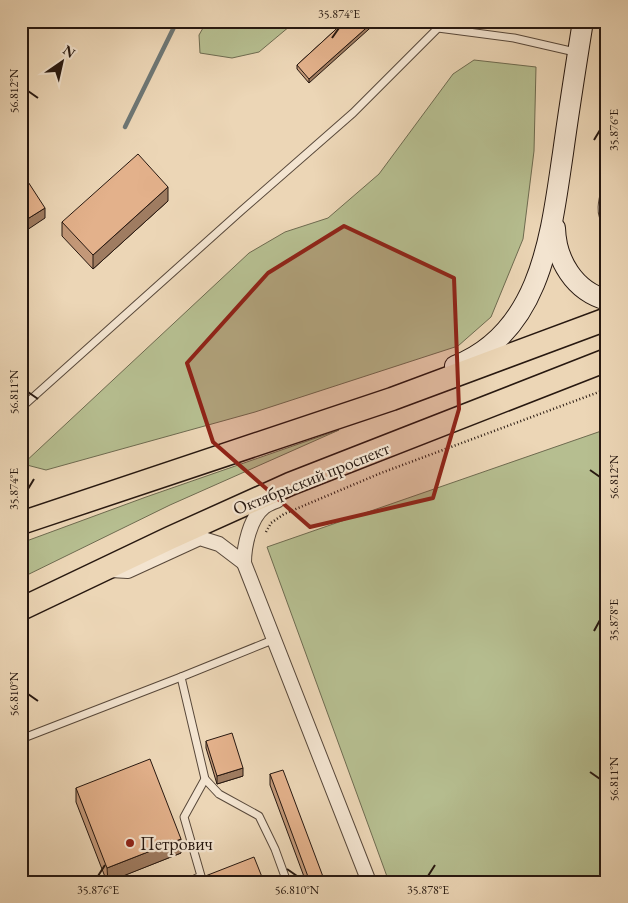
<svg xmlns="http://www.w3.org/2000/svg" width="628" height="903" viewBox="0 0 628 903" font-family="'EB Garamond',serif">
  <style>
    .green { fill: #b6be90; stroke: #6e6b50 }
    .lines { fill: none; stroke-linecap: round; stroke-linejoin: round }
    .stream { stroke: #6e7775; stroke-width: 4.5 }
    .lane-casing { stroke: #58483a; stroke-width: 9 }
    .street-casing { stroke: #58483a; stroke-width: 16 }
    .secondary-casing { stroke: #271810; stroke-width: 22 }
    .primary-casing { stroke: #271810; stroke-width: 25 }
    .path { stroke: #271810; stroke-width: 2.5; stroke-dasharray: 1 2.5; stroke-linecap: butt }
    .lane { stroke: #f3e4d0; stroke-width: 7 }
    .street { stroke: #f3e4d0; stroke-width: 14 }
    .secondary { stroke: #f3e4d0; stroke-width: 20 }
    .primary { stroke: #ecd6b6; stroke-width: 22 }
    .wall { fill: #c39878; stroke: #271810 }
    .shaded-wall { fill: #9f7c61; stroke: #271810 }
    .building { fill: #e3b18b; stroke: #271810 }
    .marked { fill: #8f2418; fill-opacity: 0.2; stroke: #8f2418; stroke-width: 4; stroke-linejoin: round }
    .ticks { fill: none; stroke: #271810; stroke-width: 2 }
    .poi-dot { fill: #8f2418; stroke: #f3e4d0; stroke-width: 2 }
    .labels { text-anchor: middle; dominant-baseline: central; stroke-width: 4.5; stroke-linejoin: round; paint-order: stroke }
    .street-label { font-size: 18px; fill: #271810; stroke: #f3e4d0 }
    .poi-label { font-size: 18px; fill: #271810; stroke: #f3e4d0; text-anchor: start }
    .neatline { fill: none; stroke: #271810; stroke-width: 2 }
    .ticks-label { font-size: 12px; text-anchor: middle; fill: #271810 }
  </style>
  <rect width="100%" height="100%" fill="#ecd6b6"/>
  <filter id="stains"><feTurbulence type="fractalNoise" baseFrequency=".004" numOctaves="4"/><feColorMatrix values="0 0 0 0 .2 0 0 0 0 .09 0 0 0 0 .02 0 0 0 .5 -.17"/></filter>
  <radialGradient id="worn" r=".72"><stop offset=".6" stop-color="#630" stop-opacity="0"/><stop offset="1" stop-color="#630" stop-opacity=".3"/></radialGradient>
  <g class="green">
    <path d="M207,21H296L259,52L232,58L200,53L199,35Z"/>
    <path d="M474,60L536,67L534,151L523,239L491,317L458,346L255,412L46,470L23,464L249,253L285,232L328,218L379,174L453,74Z"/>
    <path d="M607,429V882H389L267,547Z"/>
    <path d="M339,430L170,505L21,578V543L146,497Z"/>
  </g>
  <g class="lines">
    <path class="stream" d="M125,127L177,21"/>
    <g class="lane-casing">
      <g id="lane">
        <path d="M438,28L514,38L575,52"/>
        <path d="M607,182C605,193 597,213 607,222"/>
        <path d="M21,408L241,211L353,113L445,21"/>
        <path d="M275,639L181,677L205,779L219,794L259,816L275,849L287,882"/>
        <path d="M21,739L181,677"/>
        <path d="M188,882L201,876L184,817L205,779"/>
      </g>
    </g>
    <g class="street-casing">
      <g id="street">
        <path d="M278,500C274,502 268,504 264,507C250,518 244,546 244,563L369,882"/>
        <path d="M110,570L128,571L200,538L219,544L244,563"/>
      </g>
    </g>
    <g class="secondary-casing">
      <g id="secondary">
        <path d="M555,228C556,260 574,291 607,300"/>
        <path d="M455,366C542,332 551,233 563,153C569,109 576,65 583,21"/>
      </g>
    </g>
    <g class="primary-casing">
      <g id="primary">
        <path d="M21,523L392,399L607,319"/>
        <path d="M21,609L170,538L290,484L607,360"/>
      </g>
    </g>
    <path class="path" d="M266,532L271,523L284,514L381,473L607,389"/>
    <use href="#lane" class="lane"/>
    <use href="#street" class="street"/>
    <use href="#secondary" class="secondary"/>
    <use href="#primary" class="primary"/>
  </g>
  <g class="wall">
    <path d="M345,21L309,83L297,69V65Z"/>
    <path d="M168,201L93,269L62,236V222Z"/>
    <path d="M206,741L243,776L217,784L206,748Z"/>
    <path d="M270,774L325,882H306L270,785Z"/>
    <path d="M76,788L181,853L107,882L76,802Z"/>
  </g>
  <g class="shaded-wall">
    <path d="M374,21H378L309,83V79Z"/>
    <path d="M168,187V201L93,269V255Z"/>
    <path d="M45,208V218L21,234V223Z"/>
    <path d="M243,768V776L217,784V776Z"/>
    <path d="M181,839V853L108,882L107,868Z"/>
  </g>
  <g class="building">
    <path d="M345,21H374L309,79L297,65Z"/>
    <path d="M138,154L168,187L93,255L62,222Z"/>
    <path d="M21,171L45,208L21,223Z"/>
    <path d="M232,733L243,768L217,776L206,741Z"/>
    <path d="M150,759L181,839L107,868L76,788Z"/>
    <path d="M283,770L325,882H310L270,774Z"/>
    <path d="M254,857L264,882H190Z"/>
  </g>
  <path class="marked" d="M344,226L454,278L459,409L433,498L310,527L213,442L187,363L268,273Z"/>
  <path class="ticks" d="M332,38L339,28M28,91L38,98M594,140L600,130M28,392L38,399M590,470L600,477M28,489L34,479M594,631L600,620M28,694L38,701M590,772L600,779M287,869L297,876M98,876L105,865M428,876L435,865"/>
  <circle class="poi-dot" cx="130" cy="843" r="5"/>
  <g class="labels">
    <g class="street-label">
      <text transform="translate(311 478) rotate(-22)">Октябрьский проспект</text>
    </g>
    <g class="poi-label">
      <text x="140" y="843">Петрович</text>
    </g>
  </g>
  <rect width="628" height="903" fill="none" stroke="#ecd6b6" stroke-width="55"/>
  <g transform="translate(62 62) rotate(34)" stroke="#f3e4d0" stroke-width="4" paint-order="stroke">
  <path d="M0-4L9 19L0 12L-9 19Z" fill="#271810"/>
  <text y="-8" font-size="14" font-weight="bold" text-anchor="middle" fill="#271810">N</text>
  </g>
  <rect x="28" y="28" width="572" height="848" class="neatline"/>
  <g class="ticks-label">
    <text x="339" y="18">35.874°E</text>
    <text transform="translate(14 91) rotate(-90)" y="4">56.812°N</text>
    <text transform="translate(614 130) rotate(-90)" y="4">35.876°E</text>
    <text transform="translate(14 392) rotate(-90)" y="4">56.811°N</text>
    <text transform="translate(614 477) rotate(-90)" y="4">56.812°N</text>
    <text transform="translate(14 489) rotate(-90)" y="4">35.874°E</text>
    <text transform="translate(614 620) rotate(-90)" y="4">35.878°E</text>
    <text transform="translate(14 694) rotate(-90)" y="4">56.810°N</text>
    <text transform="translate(614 779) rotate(-90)" y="4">56.811°N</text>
    <text x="98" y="894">35.876°E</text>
    <text x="297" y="894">56.810°N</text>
    <text x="428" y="894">35.878°E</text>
  </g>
  <rect width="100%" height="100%" filter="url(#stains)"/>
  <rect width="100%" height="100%" fill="url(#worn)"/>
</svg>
